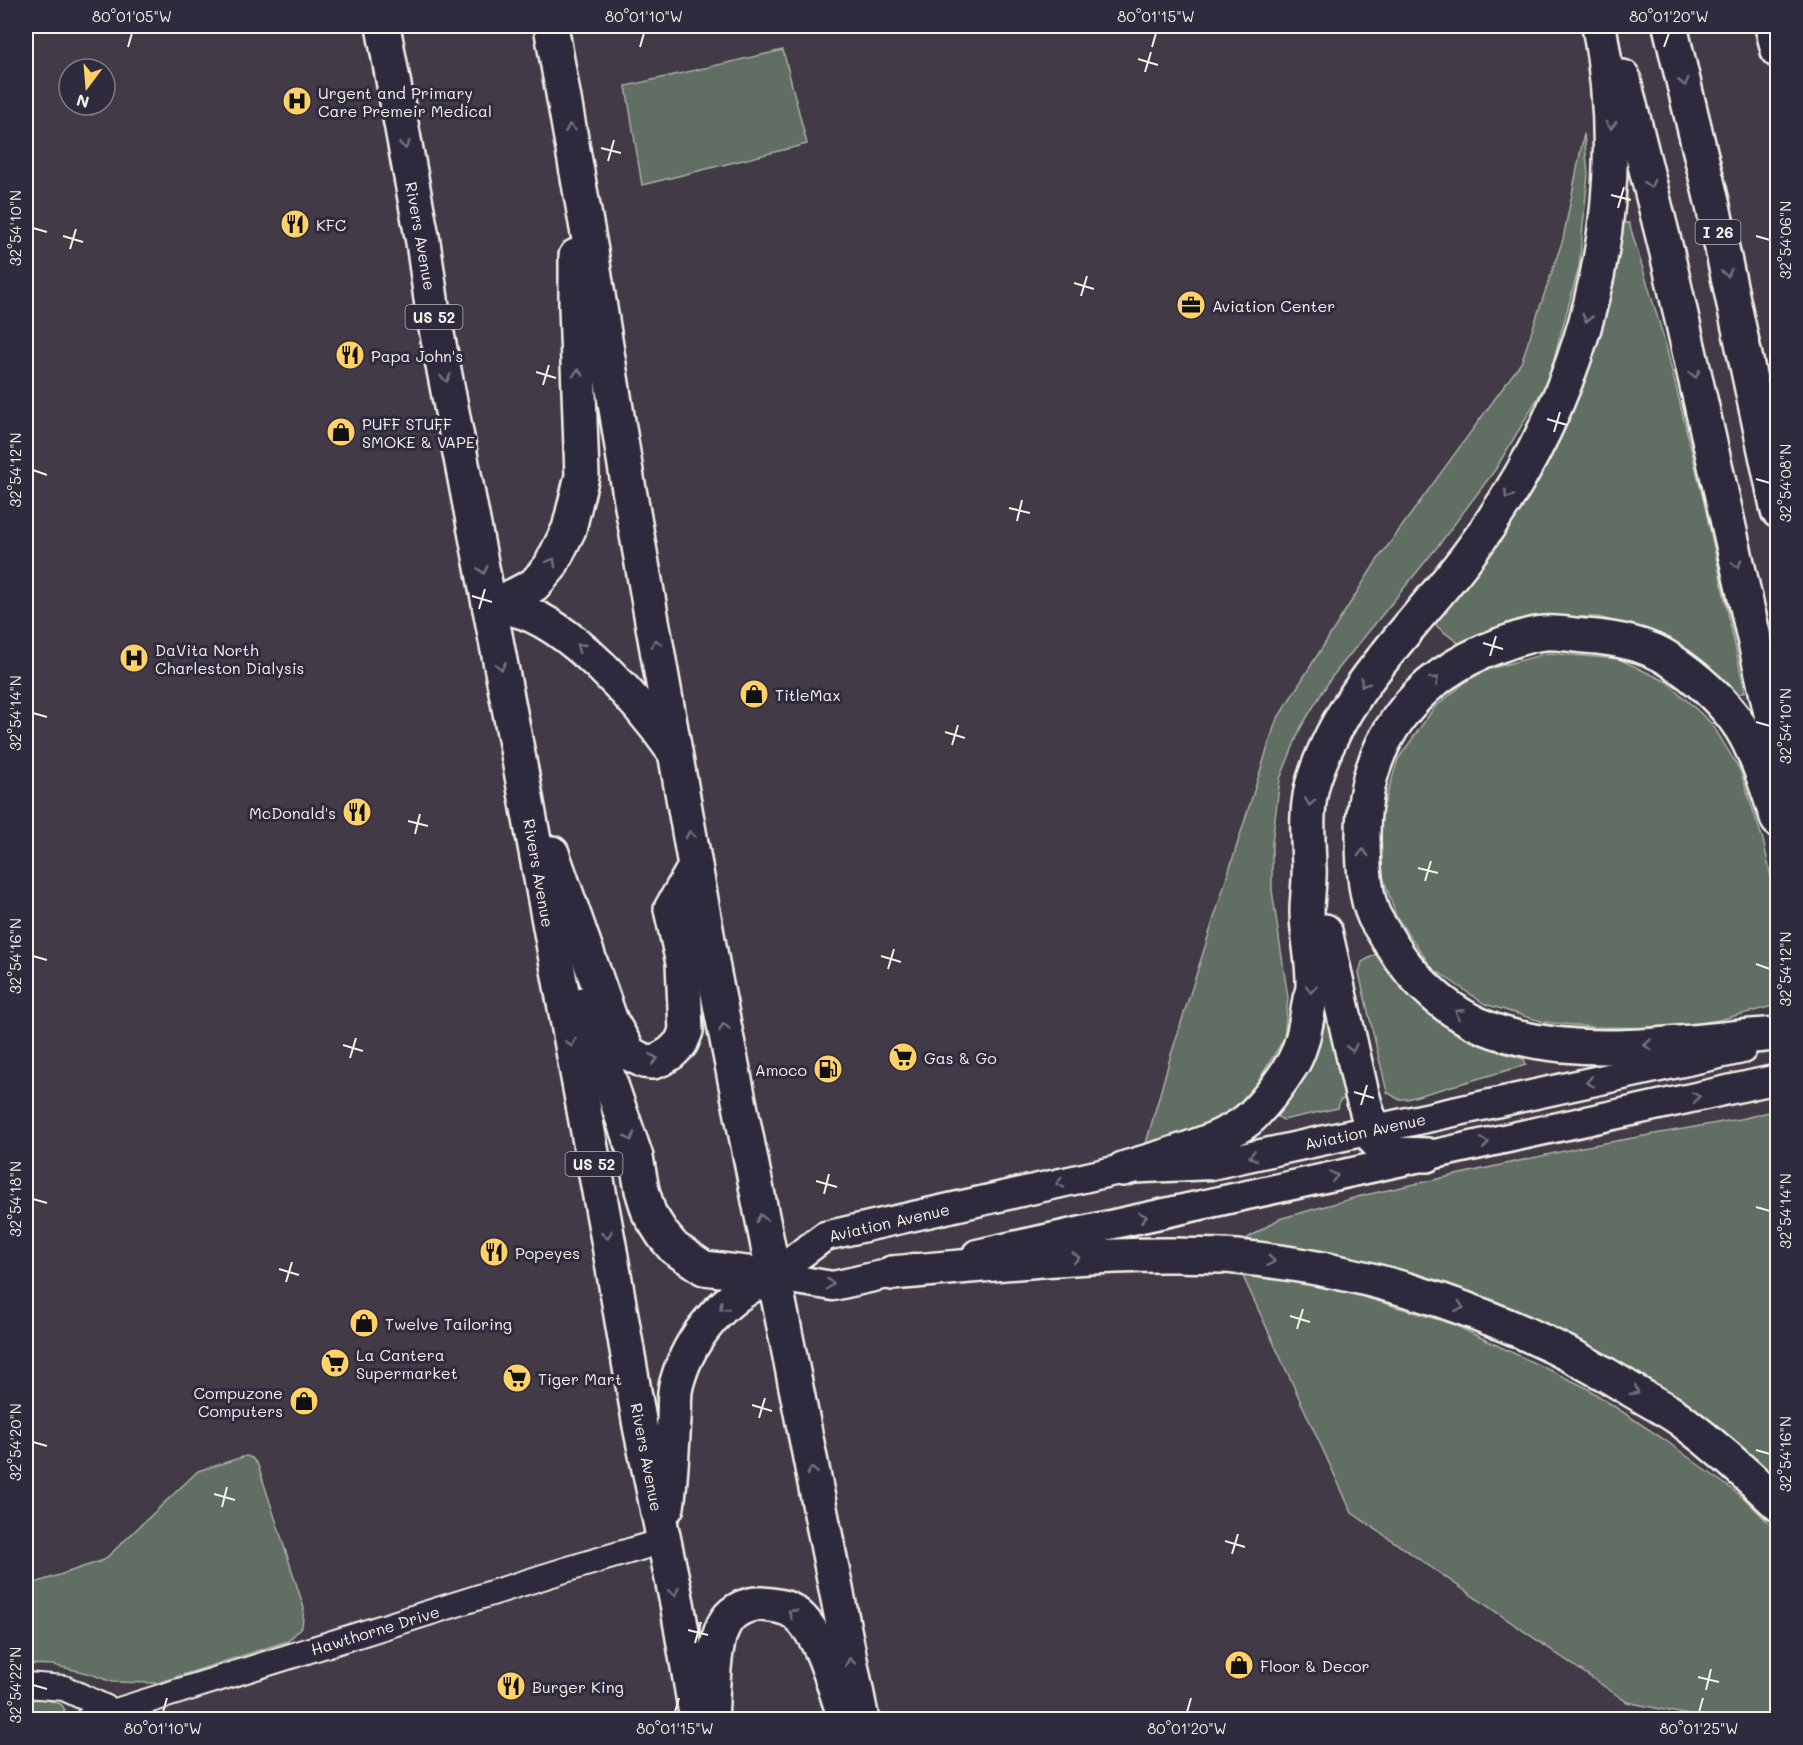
<svg xmlns="http://www.w3.org/2000/svg" width="1803" height="1745" viewBox="0 0 1803 1745" font-family="Mali,sans-serif">
  <style>
    .green { fill: #606e64; stroke: #aab0a6; stroke-width: 1.5 }
    .lines { fill: none; stroke-linecap: round; stroke-linejoin: round }
    .minor-casing { stroke: #f4f1e8; stroke-width: 28 }
    .tertiary-casing { stroke: #f4f1e8; stroke-width: 33 }
    .primary-casing { stroke: #f4f1e8; stroke-width: 38 }
    .motorway-casing { stroke: #f4f1e8; stroke-width: 38 }
    .minor { stroke: #2f2a3d; stroke-width: 24 }
    .tertiary { stroke: #2f2a3d; stroke-width: 28 }
    .primary { stroke: #2f2a3d; stroke-width: 33 }
    .motorway { stroke: #2f2a3d; stroke-width: 33 }
    .oneway { stroke: #747079 }
    .ticks { fill: none; stroke: #f4f1e8; stroke-width: 2 }
    .labels { text-anchor: middle; dominant-baseline: central; stroke-width: 6; stroke-linejoin: round; paint-order: stroke }
    .shield { fill: #2f2a3d; stroke: #b9b5b5; stroke-width: 1.5 }
    .shield-label { font-size: 15px; font-weight: bold; fill: #f4f1e8 }
    .poi-label { font-size: 16px; fill: #f4f1e8; stroke: #2f2a3d; text-anchor: start }
    .street-label { font-size: 16px; fill: #f4f1e8; stroke: #2f2a3d }
    .neatline { fill: none; stroke: #f4f1e8; stroke-width: 2 }
    .ticks-label { font-size: 15px; text-anchor: middle; fill: #f4f1e8 }
  </style>
  <rect width="100%" height="100%" fill="#423a46"/>
  <filter id="ink" filterUnits="userSpaceOnUse"><feTurbulence type="fractalNoise" baseFrequency=".0167" numOctaves="2"/><feDisplacementMap in="SourceGraphic" scale="12" xChannelSelector="R" yChannelSelector="G"/><feConvolveMatrix kernelMatrix="1 2 1 2 8 2 1 2 1" color-interpolation-filters="sRGB"/></filter>
  <g filter="url(#ink)">
    <g class="green">
      <path d="M783,50L807,144L642,185L626,86Z"/>
      <path d="M1584,134L1588,174L1579,267L1548,381L1495,470L1438,546L1331,678L1301,727L1280,779L1272,843V890L1288,998L1284,1039L1257,1083L1222,1122L1145,1147L1170,1058L1276,721L1376,562L1521,363L1563,239Z"/>
      <path d="M1623,223H1629L1665,342L1705,506L1745,692L1735,695L1683,647L1642,629L1598,617H1559L1522,619L1486,632L1461,645L1434,624C1460,591 1489,559 1512,523C1539,482 1564,437 1581,390C1601,336 1613,280 1623,223Z"/>
      <path d="M1548,653L1619,659L1667,682L1712,724L1740,770L1763,840L1777,904V1005L1719,1020L1667,1028L1593,1027L1544,1022L1485,1004L1432,968L1396,916L1381,871V815L1398,759L1434,708L1478,672Z"/>
      <path d="M1378,953L1475,1040L1503,1053L1524,1059L1526,1065L1407,1099H1398L1387,1092L1359,973L1362,962Z"/>
      <path d="M1327,1015L1345,1099L1340,1100L1338,1108L1283,1120L1275,1115L1303,1080L1314,1057Z"/>
      <path d="M1777,1110V1479L1703,1417L1582,1342L1490,1302L1246,1239L1279,1219L1361,1196L1582,1147L1745,1118Z"/>
      <path d="M1241,1272L1351,1293L1452,1324L1585,1387L1665,1440L1745,1499L1777,1531V1719H1707L1627,1702L1352,1513Z"/>
      <path d="M246,1456L252,1458L258,1465L304,1608L302,1627L288,1641L157,1683L112,1682L91,1674L53,1665L26,1664V1586L104,1560L198,1471Z"/>
      <path d="M44,1699L61,1704L65,1710C54,1721 40,1720 26,1719V1700Z"/>
    </g>
    <g class="lines">
      <g class="minor-casing">
        <g id="minor">
          <path d="M26,1685L64,1688L113,1711"/>
          <path d="M87,1720L565,1570L663,1541"/>
        </g>
      </g>
      <g class="tertiary-casing">
        <g id="tertiary">
          <path d="M977,1254L1778,1079"/>
          <path d="M772,1276L825,1236L1123,1169L1211,1165L1742,1049"/>
          <path d="M772,1276L833,1286L914,1268"/>
        </g>
      </g>
      <g class="primary-casing">
        <g id="primary">
          <path d="M383,26L423,242L433,313L517,749L609,1245L640,1426L677,1603L697,1720"/>
          <path d="M551,26L591,251L627,478L714,974L862,1720"/>
          <path d="M490,608L534,585L550,567L569,529L582,476L576,306V256"/>
          <path d="M490,608C498,609 506,608 513,609C569,622 640,703 672,749"/>
          <path d="M552,853L611,1021L630,1054L644,1061L653,1062L661,1059L671,1053L681,1043L686,1031L683,963L671,909L695,867"/>
          <path d="M583,1004L636,1157L642,1190L649,1213L663,1235L674,1248L704,1268L772,1276"/>
          <path d="M667,1507C671,1478 672,1449 674,1419C675,1408 673,1394 677,1382C690,1335 726,1294 772,1276"/>
          <path d="M711,1720C713,1693 712,1642 726,1621C734,1609 749,1603 762,1604C773,1605 787,1606 796,1614C820,1633 831,1676 840,1703"/>
        </g>
      </g>
      <g class="motorway-casing">
        <g id="motorway">
          <path d="M1670,26L1713,206L1778,511"/>
          <path d="M1772,26L1778,51"/>
          <path d="M1623,77L1667,253L1778,744"/>
          <path d="M1778,820C1769,793 1756,751 1741,728C1724,701 1695,676 1669,659C1646,644 1613,638 1585,636C1572,635 1558,632 1545,633C1529,634 1514,640 1500,645C1414,676 1363,743 1363,835C1363,858 1364,894 1374,916C1378,924 1384,932 1389,941C1415,984 1455,1020 1504,1034C1593,1060 1688,1040 1778,1034"/>
          <path d="M1325,931L1362,1094L1375,1140L1384,1149L1394,1154L1427,1155"/>
          <path d="M1123,1169C1160,1157 1225,1142 1252,1116C1266,1102 1283,1079 1293,1063C1304,1043 1306,1021 1310,999C1311,996 1313,989 1313,986C1314,962 1307,937 1307,912C1307,897 1310,881 1309,866C1308,837 1305,807 1314,779C1343,689 1413,628 1468,555C1584,401 1635,216 1599,26"/>
          <path d="M892,1273C987,1265 1083,1254 1178,1255C1197,1256 1217,1255 1236,1257C1375,1269 1517,1318 1635,1392C1650,1401 1666,1409 1680,1419C1714,1445 1747,1474 1778,1504"/>
        </g>
      </g>
      <use href="#minor" class="minor"/>
      <use href="#tertiary" class="tertiary"/>
      <use href="#primary" class="primary"/>
      <use href="#motorway" class="motorway"/>
    </g>
    <defs><path id="oneway-chevron" d="M-2-3.5L2.5 0L-2 3.5" fill="none" stroke-width="1.6" stroke-linecap="round" stroke-linejoin="round" transform="scale(1.5)"/></defs>
    <g class="oneway">
      <use href="#oneway-chevron" transform="translate(1684 82) rotate(77)"/>
      <use href="#oneway-chevron" transform="translate(1611 125) rotate(90)"/>
      <use href="#oneway-chevron" transform="translate(570 128) rotate(-100)"/>
      <use href="#oneway-chevron" transform="translate(405 145) rotate(80)"/>
      <use href="#oneway-chevron" transform="translate(1650 184) rotate(76)"/>
      <use href="#oneway-chevron" transform="translate(1727 273) rotate(78)"/>
      <use href="#oneway-chevron" transform="translate(1587 318) rotate(103)"/>
      <use href="#oneway-chevron" transform="translate(578 373) rotate(-92)"/>
      <use href="#oneway-chevron" transform="translate(1695 374) rotate(77)"/>
      <use href="#oneway-chevron" transform="translate(446 378) rotate(79)"/>
      <use href="#oneway-chevron" transform="translate(1508 495) rotate(123)"/>
      <use href="#oneway-chevron" transform="translate(552 562) rotate(-60)"/>
      <use href="#oneway-chevron" transform="translate(1737 564) rotate(77)"/>
      <use href="#oneway-chevron" transform="translate(483 570) rotate(79)"/>
      <use href="#oneway-chevron" transform="translate(656 643) rotate(-100)"/>
      <use href="#oneway-chevron" transform="translate(580 647) rotate(-142)"/>
      <use href="#oneway-chevron" transform="translate(501 666) rotate(79)"/>
      <use href="#oneway-chevron" transform="translate(1435 680) rotate(-42)"/>
      <use href="#oneway-chevron" transform="translate(1364 683) rotate(125)"/>
      <use href="#oneway-chevron" transform="translate(1310 802) rotate(98)"/>
      <use href="#oneway-chevron" transform="translate(690 835) rotate(-100)"/>
      <use href="#oneway-chevron" transform="translate(1363 853) rotate(-90)"/>
      <use href="#oneway-chevron" transform="translate(1311 989) rotate(96)"/>
      <use href="#oneway-chevron" transform="translate(1459 1013) rotate(-147)"/>
      <use href="#oneway-chevron" transform="translate(724 1027) rotate(-101)"/>
      <use href="#oneway-chevron" transform="translate(571 1043) rotate(79)"/>
      <use href="#oneway-chevron" transform="translate(1648 1045) rotate(176)"/>
      <use href="#oneway-chevron" transform="translate(1352 1048) rotate(77)"/>
      <use href="#oneway-chevron" transform="translate(654 1059) rotate(-10)"/>
      <use href="#oneway-chevron" transform="translate(1590 1082) rotate(168)"/>
      <use href="#oneway-chevron" transform="translate(1696 1097) rotate(-12)"/>
      <use href="#oneway-chevron" transform="translate(630 1137) rotate(72)"/>
      <use href="#oneway-chevron" transform="translate(1485 1143) rotate(-12)"/>
      <use href="#oneway-chevron" transform="translate(1253 1156) rotate(167)"/>
      <use href="#oneway-chevron" transform="translate(1334 1176) rotate(-13)"/>
      <use href="#oneway-chevron" transform="translate(1060 1183) rotate(167)"/>
      <use href="#oneway-chevron" transform="translate(1143 1217) rotate(-12)"/>
      <use href="#oneway-chevron" transform="translate(761 1218) rotate(-101)"/>
      <use href="#oneway-chevron" transform="translate(607 1235) rotate(79)"/>
      <use href="#oneway-chevron" transform="translate(1076 1258) rotate(-5)"/>
      <use href="#oneway-chevron" transform="translate(1271 1261) rotate(7)"/>
      <use href="#oneway-chevron" transform="translate(830 1284) rotate(2)"/>
      <use href="#oneway-chevron" transform="translate(723 1307) rotate(135)"/>
      <use href="#oneway-chevron" transform="translate(1460 1307) rotate(19)"/>
      <use href="#oneway-chevron" transform="translate(1635 1391) rotate(32)"/>
      <use href="#oneway-chevron" transform="translate(812 1471) rotate(-101)"/>
      <use href="#oneway-chevron" transform="translate(674 1592) rotate(77)"/>
      <use href="#oneway-chevron" transform="translate(792 1613) rotate(-147)"/>
      <use href="#oneway-chevron" transform="translate(850 1662) rotate(-101)"/>
    </g>
  </g>
  <path class="ticks" d="M128,47L132,33M640,47L644,33M1152,47L1156,33M1664,47L1669,33M1138,59L1158,65M1145,72L1151,52M601,148L621,153M608,161L614,140M1611,195L1631,200M1618,208L1624,187M33,228L47,232M63,236L83,242M1756,236L1770,240M70,249L76,229M1074,283L1094,289M1081,296L1087,276M536,372L556,378M543,385L549,365M1547,419L1567,425M1554,432L1560,412M33,470L47,475M1756,479L1770,483M1009,508L1030,513M1017,521L1022,500M472,596L492,602M479,609L485,589M1483,643L1503,649M1490,656L1496,636M33,713L47,717M1756,722L1770,726M945,732L965,738M952,745L958,725M408,821L428,826M415,834L420,814M1418,868L1438,873M1425,881L1431,861M33,956L47,960M881,956L901,962M1756,964L1770,969M888,969L894,949M343,1045L363,1051M350,1058L356,1038M1354,1092L1374,1098M1361,1105L1367,1085M816,1181L837,1187M824,1194L829,1174M33,1199L47,1203M1756,1207L1770,1211M279,1269L299,1275M286,1282L292,1262M1290,1316L1310,1322M1297,1329L1303,1309M752,1405L772,1411M759,1418L765,1398M33,1442L47,1446M1756,1450L1770,1454M214,1494L235,1500M222,1507L227,1487M1225,1541L1245,1547M1232,1554L1238,1534M688,1630L708,1635M695,1643L701,1622M1698,1677L1719,1682M33,1685L47,1689M1706,1690L1711,1669M163,1712L167,1698M675,1712L679,1698M1187,1712L1191,1698M1699,1712L1703,1698"/>
  <defs>
    <g id="hospital-disc" transform="scale(1.5)"><circle r="9.5" fill="#ffd166" stroke="#2f2a3d"/><path d="M-5-5h3v3.5h4V-5h3V5h-3V1.5h-4V5h-3Z" fill="#111"/></g>
    <g id="restaurant-disc" transform="scale(1.5)"><circle r="9.5" fill="#ffd166" stroke="#2f2a3d"/><path d="M-5-6h1v4h1v-4h1v4h1v-4h1v5L-1.5 .5V6h-2V.5L-5-1ZM5-6V6H3V1.5H1.5Q1.5-4 5-6Z" fill="#111"/></g>
    <g id="office-disc" transform="scale(1.5)"><circle r="9.5" fill="#ffd166" stroke="#2f2a3d"/><path d="M-6-3h4V-5.5h4V-3h4V5H-6ZM-1-4.5V-3h2v-1.5ZM-6 0V1H6V0Z" fill="#111"/></g>
    <g id="shop-disc" transform="scale(1.5)"><circle r="9.5" fill="#ffd166" stroke="#2f2a3d"/><path d="M-5-2.5h2.3a2.7 3.5 0 0 1 5.4 0H5L5.5 6h-11ZM-1.5-2.5h3a1.5 2.3 0 0 0-3 0Z" fill="#111"/></g>
    <g id="supermarket-disc" transform="scale(1.5)"><circle r="9.5" fill="#ffd166" stroke="#2f2a3d"/><path d="M-6-5.5h2.5l.6 2H6L4.5 2H-2.5L-4.4-4H-6ZM-1.5 3.2a1.3 1.3 0 1 0 .1 0ZM3 3.2a1.3 1.3 0 1 0 .1 0Z" fill="#111"/></g>
    <g id="fuel-disc" transform="scale(1.5)"><circle r="9.5" fill="#ffd166" stroke="#2f2a3d"/><path d="M-5.5-6h7V0h2V4h1.3V-2.5L3-4.5l.8-.8L6-3V5H2.5V1h-1V6h-7ZM-4.2-4.7v3.2H.2V-4.7Z" fill="#111"/></g>
  </defs>
  <g fill-rule="evenodd">
    <use href="#hospital-disc" x="297" y="101"/>
    <use href="#restaurant-disc" x="295" y="224"/>
    <use href="#office-disc" x="1191" y="305"/>
    <use href="#restaurant-disc" x="350" y="355"/>
    <use href="#shop-disc" x="341" y="432"/>
    <use href="#hospital-disc" x="134" y="658"/>
    <use href="#shop-disc" x="754" y="694"/>
    <use href="#restaurant-disc" x="357" y="812"/>
    <use href="#supermarket-disc" x="903" y="1057"/>
    <use href="#fuel-disc" x="828" y="1069"/>
    <use href="#restaurant-disc" x="494" y="1252"/>
    <use href="#shop-disc" x="364" y="1323"/>
    <use href="#supermarket-disc" x="335" y="1363"/>
    <use href="#supermarket-disc" x="517" y="1378"/>
    <use href="#shop-disc" x="304" y="1401"/>
    <use href="#shop-disc" x="1239" y="1665"/>
    <use href="#restaurant-disc" x="511" y="1686"/>
  </g>
  <g class="labels">
    <g class="shield">
      <rect x="1695.5" y="220" width="45" height="24" rx="4.5"/>
      <rect x="405.5" y="305" width="57" height="24" rx="4.5"/>
      <rect x="565.5" y="1152" width="57" height="24" rx="4.5"/>
    </g>
    <g class="shield-label">
      <text x="1718" y="232">I 26</text>
      <text x="434" y="317">US 52</text>
      <text x="594" y="1164">US 52</text>
    </g>
    <g class="poi-label">
      <text x="318" y="92">Urgent and Primary<tspan x="318" dy="18">Care Premeir Medical</tspan></text>
      <text x="316" y="224">KFC</text>
      <text x="1212" y="305">Aviation Center</text>
      <text x="371" y="355">Papa John's</text>
      <text x="362" y="423">PUFF STUFF<tspan x="362" dy="18">SMOKE &amp; VAPE</tspan></text>
      <text x="155" y="649">DaVita North<tspan x="155" dy="18">Charleston Dialysis</tspan></text>
      <text x="775" y="694">TitleMax</text>
      <text x="336" y="812" text-anchor="end">McDonald's</text>
      <text x="924" y="1057">Gas &amp; Go</text>
      <text x="807" y="1069" text-anchor="end">Amoco</text>
      <text x="515" y="1252">Popeyes</text>
      <text x="385" y="1323">Twelve Tailoring</text>
      <text x="356" y="1354">La Cantera<tspan x="356" dy="18">Supermarket</tspan></text>
      <text x="538" y="1378">Tiger Mart</text>
      <text x="283" y="1392" text-anchor="end">Compuzone<tspan x="283" dy="18">Computers</tspan></text>
      <text x="1260" y="1665">Floor &amp; Decor</text>
      <text x="532" y="1686">Burger King</text>
    </g>
    <g class="street-label">
      <text transform="translate(421 236) rotate(80)">Rivers Avenue</text>
      <text transform="translate(539 873) rotate(80)">Rivers Avenue</text>
      <text transform="translate(1365 1131) rotate(-12)">Aviation Avenue</text>
      <text transform="translate(889 1222) rotate(-13)">Aviation Avenue</text>
      <text transform="translate(647 1457) rotate(79)">Rivers Avenue</text>
      <text transform="translate(375 1630) rotate(-17)">Hawthorne Drive</text>
    </g>
  </g>
  <rect width="1803" height="1745" fill="none" stroke="#2f2a3d" stroke-width="66"/>
  <g transform="translate(87 87) rotate(196)"><circle r="28" fill="#2f2a3d" stroke="#7e7a81" stroke-width="1.5"/>
  <path d="M0-4.5L10 22L0 15L-10 22Z" fill="#ffd166"/>
  <text y="-9" font-size="16" font-weight="bold" text-anchor="middle" fill="#f4f1e8">N</text>
  </g>
  <rect x="33" y="33" width="1737" height="1679" class="neatline"/>
  <g class="ticks-label">
    <text x="132" y="22">80°01'05"W</text>
    <text x="644" y="22">80°01'10"W</text>
    <text x="1156" y="22">80°01'15"W</text>
    <text x="1669" y="22">80°01'20"W</text>
    <text transform="translate(16 228) rotate(-90)" y="5">32°54'10"N</text>
    <text transform="translate(1786 240) rotate(-90)" y="5">32°54'06"N</text>
    <text transform="translate(16 470) rotate(-90)" y="5">32°54'12"N</text>
    <text transform="translate(1786 483) rotate(-90)" y="5">32°54'08"N</text>
    <text transform="translate(16 713) rotate(-90)" y="5">32°54'14"N</text>
    <text transform="translate(1786 726) rotate(-90)" y="5">32°54'10"N</text>
    <text transform="translate(16 956) rotate(-90)" y="5">32°54'16"N</text>
    <text transform="translate(1786 969) rotate(-90)" y="5">32°54'12"N</text>
    <text transform="translate(16 1199) rotate(-90)" y="5">32°54'18"N</text>
    <text transform="translate(1786 1211) rotate(-90)" y="5">32°54'14"N</text>
    <text transform="translate(16 1442) rotate(-90)" y="5">32°54'20"N</text>
    <text transform="translate(1786 1454) rotate(-90)" y="5">32°54'16"N</text>
    <text transform="translate(16 1685) rotate(-90)" y="5">32°54'22"N</text>
    <text x="163" y="1734">80°01'10"W</text>
    <text x="675" y="1734">80°01'15"W</text>
    <text x="1187" y="1734">80°01'20"W</text>
    <text x="1699" y="1734">80°01'25"W</text>
  </g>
</svg>
